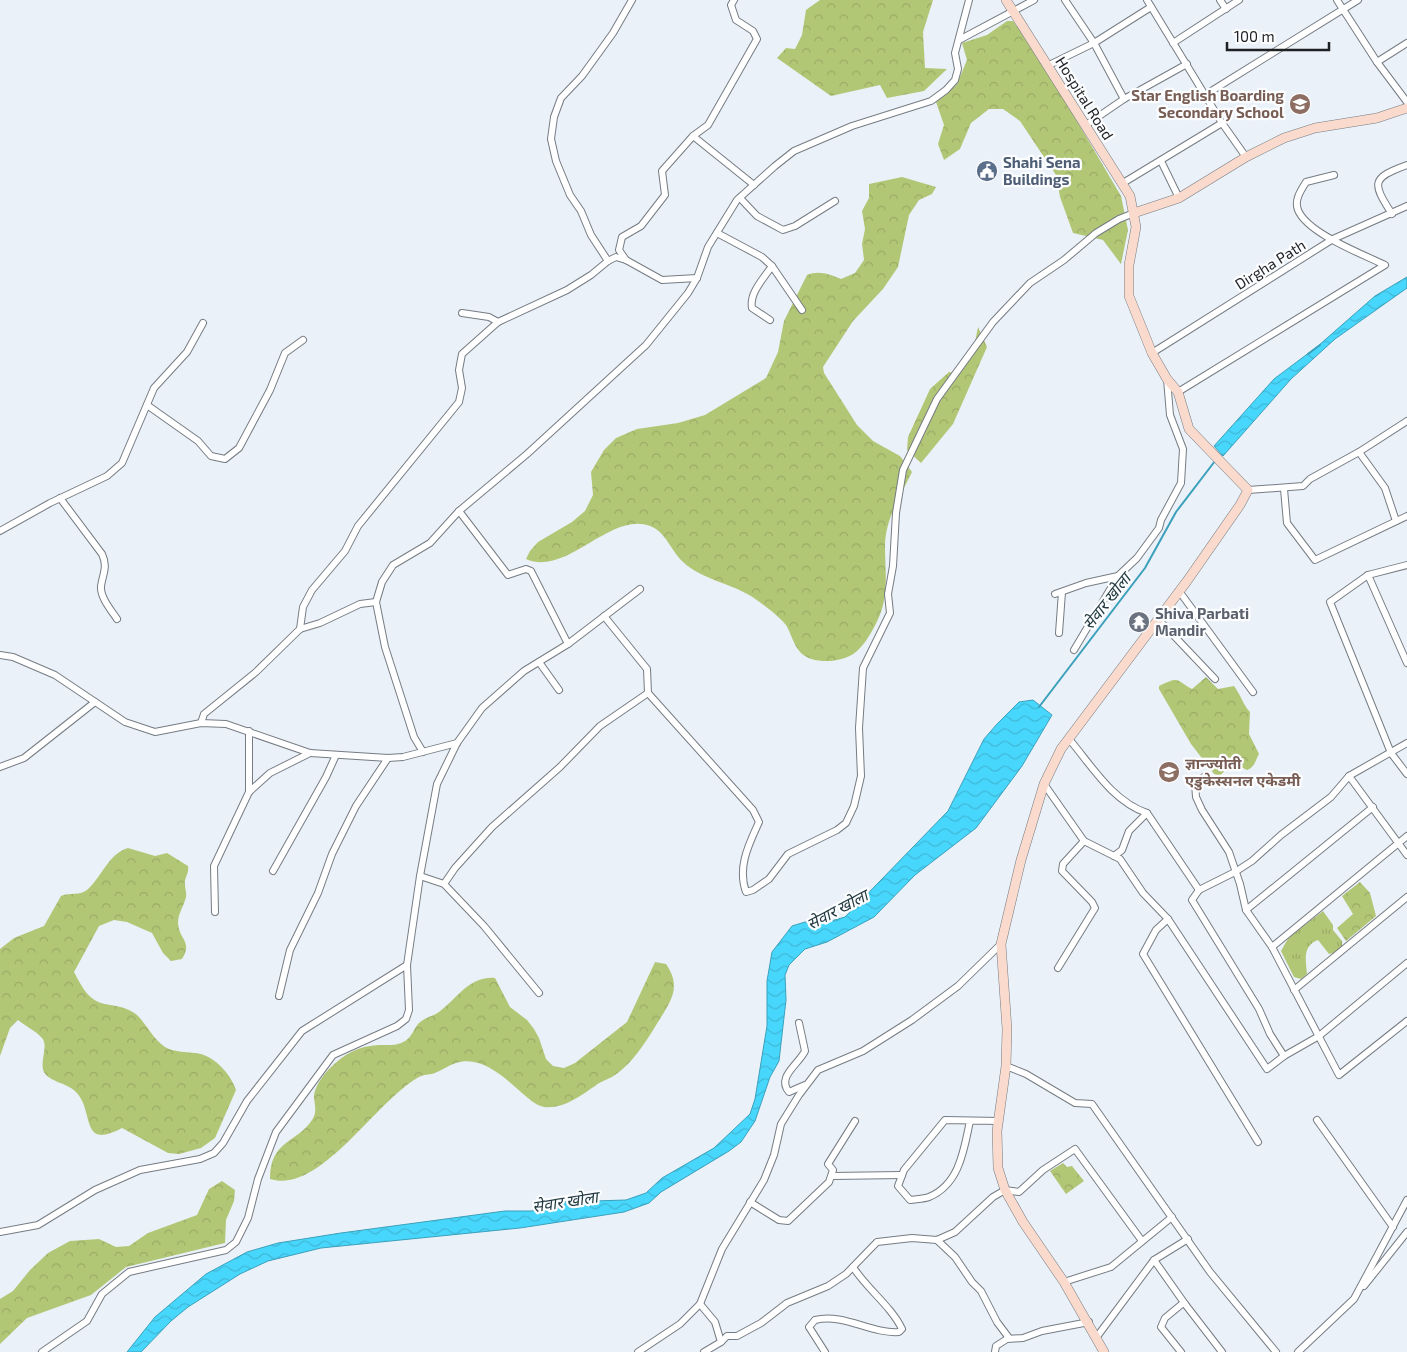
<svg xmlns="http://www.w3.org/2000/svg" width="1407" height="1352" viewBox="0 0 1407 1352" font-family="'Exo 2','Noto Sans Devanagari',sans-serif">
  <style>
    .grass { fill: url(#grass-tufts) }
    .forest { fill: url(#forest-crowns) }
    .water { fill: url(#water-waves); stroke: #3ba0bb }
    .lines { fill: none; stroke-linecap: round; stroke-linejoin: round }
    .stream { stroke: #3ba0bb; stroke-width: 2 }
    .street-casing { stroke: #767c83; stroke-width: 8 }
    .secondary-casing { stroke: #767c83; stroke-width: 10 }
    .street { stroke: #fff; stroke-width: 6 }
    .secondary { stroke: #f9dacc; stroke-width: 9 }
    .labels { text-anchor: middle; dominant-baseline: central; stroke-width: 4.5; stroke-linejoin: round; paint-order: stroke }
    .education-label { font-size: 15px; font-weight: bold; fill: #785e54; stroke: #fcfdff; text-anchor: end }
    .street-label { font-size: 15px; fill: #1e2023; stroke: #fcfdff }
    .service-label { font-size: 15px; font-weight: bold; fill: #4e5e75; stroke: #fcfdff; text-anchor: start }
    .worship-label { font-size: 15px; font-weight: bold; fill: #5b616d; stroke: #fcfdff; text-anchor: start }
    .water-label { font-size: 16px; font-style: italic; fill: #233a41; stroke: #fcfdff }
  </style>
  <defs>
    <pattern id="grass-tufts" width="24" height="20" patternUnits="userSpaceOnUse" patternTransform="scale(1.25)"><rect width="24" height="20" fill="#b2c776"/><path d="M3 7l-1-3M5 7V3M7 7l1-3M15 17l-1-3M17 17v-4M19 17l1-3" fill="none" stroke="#99ab66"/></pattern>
    <pattern id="forest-crowns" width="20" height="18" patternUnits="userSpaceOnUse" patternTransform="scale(1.25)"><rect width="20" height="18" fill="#b2c776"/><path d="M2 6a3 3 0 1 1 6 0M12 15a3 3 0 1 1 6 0" fill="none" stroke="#99ab66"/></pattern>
    <pattern id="water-waves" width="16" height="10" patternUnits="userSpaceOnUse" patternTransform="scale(1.25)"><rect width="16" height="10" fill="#48d7fc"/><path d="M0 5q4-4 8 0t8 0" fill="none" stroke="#3fb8d8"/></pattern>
  </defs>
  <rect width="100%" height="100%" fill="#eaf1f8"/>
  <path class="grass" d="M1323,911L1333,925V930L1342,941V947L1337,952L1329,954L1318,940C1302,946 1306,960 1307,974L1301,979L1294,977L1281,951L1289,937Z"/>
  <g class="forest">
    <path d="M820,0H933L923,32L925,68L947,69L924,91L887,98L880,85L831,96L777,58L786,48L795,49L802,35L806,10Z"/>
    <path d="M1007,21H1013L1037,53L1121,196L1128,230L1121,264L1103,240L1073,233L1060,197L1056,175L1020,121L1003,109H989L971,123L960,149L944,160L938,144L944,125L936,102L957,84L967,60L962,43L987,35Z"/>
    <path d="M902,177L936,187L932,194L919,200L909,215L898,267L883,289L853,321L823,367L824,373L857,425L873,441L900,456L912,472C901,495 885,519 885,546C885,569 889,594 879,617C874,628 868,640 859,649C847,663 813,666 800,652C793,644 791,633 786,625C778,615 764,605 754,598C732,583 702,580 683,562C671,551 666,532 650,526C610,511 567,577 526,559L530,551L538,542L572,522L585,511L593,495L591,472L604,450L616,438L637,429L678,423L705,415L766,378L778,352L784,321L807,275C818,270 830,274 841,279L855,273L864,260L862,244L865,229L862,211L869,198V184Z"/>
    <path d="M978,327L987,347L953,424L921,463L907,450L908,437L930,389L949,372L959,374L972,357Z"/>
    <path d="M1206,677L1218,689L1234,686C1241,695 1243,705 1250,712L1249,734L1259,754C1255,761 1255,767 1247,770L1231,762L1218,779L1191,744L1159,689V686C1181,675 1176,681 1192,689Z"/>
    <path d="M128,848L155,856L167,853L188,866C189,873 186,875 185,881C184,886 187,892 186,897C184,906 178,913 178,923C179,940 193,941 182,959L171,961L163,953L152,933L127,922L114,920L99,926L74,972C81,985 88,1001 105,1004C116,1006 127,1007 137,1015C147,1025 153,1039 165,1047C174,1052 185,1052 195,1053C213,1054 231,1074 236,1090L215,1138L201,1148L179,1154L168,1153L122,1128C79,1151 95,1111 76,1092C68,1083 49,1082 44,1072C39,1062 49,1046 42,1038C36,1031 25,1026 18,1020L10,1028L0,1056V949L14,938L44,926L61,896C70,892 79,896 87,890C102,877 108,854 128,848Z"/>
    <path d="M1360,882L1370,893L1376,916L1346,941L1337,928L1353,914L1342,896Z"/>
    <path d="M655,962L666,964C682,987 671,1001 658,1022C647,1040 633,1063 615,1075C609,1079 601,1081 595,1086C580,1096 564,1109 544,1107C535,1105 528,1098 522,1093C504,1077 481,1055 456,1063C449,1065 442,1070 435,1073C431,1075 425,1074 421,1076C377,1098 321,1195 270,1179C270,1140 297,1143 312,1120C317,1112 315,1107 314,1098C313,1089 323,1075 329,1069C344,1054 358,1046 379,1045C388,1045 397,1046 405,1041C412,1037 414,1028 419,1023C424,1018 433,1016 439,1012C458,998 469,976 495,978L510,1007L527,1020L534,1029L539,1038L546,1059L553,1066L564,1068L575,1063L627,1022Z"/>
    <path d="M1063,1163L1067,1167L1072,1166L1084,1181L1066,1194L1050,1171Z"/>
    <path d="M222,1181L235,1190L234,1201L226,1220L225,1243L126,1267L91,1295L27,1318L0,1344V1299L13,1291L30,1270L48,1253L70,1241L99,1239L116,1247L129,1246L148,1233L197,1215L209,1189Z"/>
  </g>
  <g class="water">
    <path d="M1407,277V288L1335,339L1291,379L1223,456L1214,446L1274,379L1318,346L1375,296Z"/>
    <path d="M1033,700L1052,715L1022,766L976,828L915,875L874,917L827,942L805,949L789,965L785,975L786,1000L779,1061L770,1077L755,1121L741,1142L729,1151L661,1192L649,1203L624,1212L520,1228L321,1248L268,1261L240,1274L188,1307L171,1321L141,1352H127L155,1317L206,1274L247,1252L278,1243L341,1233L505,1211H532L561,1202L626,1200L646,1193L662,1178L714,1148L750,1114L755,1099L767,1026V981L772,952L792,926L805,922L824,923L845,917L948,811L984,739L997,724L1019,702Z"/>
  </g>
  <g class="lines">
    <g class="stream">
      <path d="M1308,354L1320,345"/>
      <path d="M1039,707L1145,568L1176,512L1215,461"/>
    </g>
    <g class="street-casing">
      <g id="street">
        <path d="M1065,0L1094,43L1124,99"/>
        <path d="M1147,0L1222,123L1246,157"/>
        <path d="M1220,0L1226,9"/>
        <path d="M1337,0L1377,62L1407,102"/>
        <path d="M959,40L1034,0"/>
        <path d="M1173,43L1239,0"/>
        <path d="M1377,62L1407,43"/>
        <path d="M1049,65L1094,43L1151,7"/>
        <path d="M1205,95L1358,0"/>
        <path d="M1086,125L1124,99L1187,64"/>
        <path d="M693,136L754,185"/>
        <path d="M1161,161L1179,198"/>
        <path d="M1123,183L1222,123"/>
        <path d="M740,198L757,216L783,230L795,226L835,201"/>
        <path d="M1392,214C1372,183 1371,178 1407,165"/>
        <path d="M717,233L762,257L772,266L802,310"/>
        <path d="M626,260L619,250L622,237L641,226L665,195L662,171L693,136L708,125L757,39L753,31L736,20L731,5L734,0"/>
        <path d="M608,261L591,235L581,211L570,195L556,161L551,139L554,117L561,98L582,76L613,33L632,0"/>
        <path d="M462,313L489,317L498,322"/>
        <path d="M770,320L752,308C749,293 764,278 772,266"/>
        <path d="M1152,353L1333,239L1407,206"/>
        <path d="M1178,392L1385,265C1362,254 1307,233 1298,210C1294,200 1301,190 1306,182L1334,175"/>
        <path d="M147,405L198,441L211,456L225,459L239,448L270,390L285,353L303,340"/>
        <path d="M1359,452L1385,488L1396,521"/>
        <path d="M1284,489L1287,523L1315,560L1407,516"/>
        <path d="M1248,490L1303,486L1310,479L1359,452L1407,421"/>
        <path d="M60,498L102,554C108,567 103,573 101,586C100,597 111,610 117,619"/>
        <path d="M459,511L508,575L526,569L531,571L568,644"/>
        <path d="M0,531L50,503L107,476L122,463L154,388L187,352L203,323"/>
        <path d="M1407,565L1368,575L1330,602L1391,753L1407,774"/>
        <path d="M1368,575L1407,663"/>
        <path d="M1179,591L1253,692"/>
        <path d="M1055,594L1086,583L1118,576L1137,558L1159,528L1161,520L1181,483L1183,449L1170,415L1167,379"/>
        <path d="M604,616L647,669L648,693L753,810L759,822C749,844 737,867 746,892L753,890L769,879L788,854L837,830L846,823L854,806L861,776L859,728L863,668L890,613L888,594L893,566L896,513L903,470L937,399L993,322L1030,283L1064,260L1096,233L1119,219L1134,213"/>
        <path d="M1158,619L1215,679"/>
        <path d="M300,629L303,607L312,590L345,551L358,526L459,402L462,388L459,370L462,354L498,322L567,290L591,275L608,261L616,257L626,260L662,280L697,278"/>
        <path d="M1059,633L1062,592"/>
        <path d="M1074,650L1118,576"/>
        <path d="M0,655L13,657L55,675L125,722L155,732L201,723L226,724L310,753L388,758L403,757L457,743"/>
        <path d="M539,662L559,690"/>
        <path d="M201,723L204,714L256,672L300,629L320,623L360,604L376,602"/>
        <path d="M1069,739C1092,766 1112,801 1147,813"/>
        <path d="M423,752L414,737L385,647L376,602L382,582L393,565L430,543L459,511L527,454L646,345L688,293L697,278L708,247L737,200L775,166L794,151L852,126L931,101L946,90L955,80L958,69L955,53L969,0"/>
        <path d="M0,767L24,758L95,702"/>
        <path d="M1205,776L1195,784L1196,797L1202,810L1229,852L1240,884L1246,910L1272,947L1339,1075L1407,1021"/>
        <path d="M1349,776L1407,855"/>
        <path d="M1044,784L1084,841"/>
        <path d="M249,792V731"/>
        <path d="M1114,856L1122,850L1129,831L1147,813L1199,890"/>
        <path d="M273,871L326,777L336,755"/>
        <path d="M420,876L444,884L484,926L539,993"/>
        <path d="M444,884L455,868L492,827L560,767L600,726L648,693"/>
        <path d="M1246,910L1373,807"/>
        <path d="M215,912L214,866L249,792L270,773L310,753"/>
        <path d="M1168,919L1156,930L1143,954L1258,1142"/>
        <path d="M1272,947L1407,836"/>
        <path d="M1058,968L1095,908L1092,902L1062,871L1063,864L1084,841L1120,859L1143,893L1168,919L1267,1069L1284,1056L1319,1036L1407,963"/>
        <path d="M1294,990L1407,897"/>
        <path d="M279,996L290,950L318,893L332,854L356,806L388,758"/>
        <path d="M799,1023L805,1051C799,1064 776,1077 789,1092L805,1085"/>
        <path d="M1284,1056L1270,1034L1259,1009L1192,900L1199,890L1235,872L1252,861L1281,835L1331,797L1349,776L1407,743"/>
        <path d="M1006,1066L1026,1074L1075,1103L1092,1104L1210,1272L1276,1352"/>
        <path d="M1317,1120L1393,1227"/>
        <path d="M970,1121C964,1149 960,1184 929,1197C924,1199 916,1199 910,1200L898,1186L904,1170L945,1120L999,1121"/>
        <path d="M832,1176L902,1175"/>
        <path d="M750,1202L779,1220L788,1221L829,1182L833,1170L828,1164L855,1121"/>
        <path d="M0,1232L38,1225L95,1190L140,1170L200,1159L214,1153L223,1143L247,1101L302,1031L407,965"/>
        <path d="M937,1240L955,1257L972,1282L981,1291L997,1322L1009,1338"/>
        <path d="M1154,1260L1185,1304"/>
        <path d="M1064,1282L1111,1267L1172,1217"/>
        <path d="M1364,1286L1407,1232"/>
        <path d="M700,1304L715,1322L721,1342L704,1352"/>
        <path d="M1096,1338L1154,1260L1188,1239"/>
        <path d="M721,1342L727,1336H737L761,1323L787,1303L828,1286L846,1274L877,1242L912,1238L937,1240L955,1232L993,1197L1005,1190L1019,1192L1043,1170L1075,1149L1142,1241"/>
        <path d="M42,1352L87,1321L102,1294L129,1272L226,1250L236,1242L248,1218L258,1179L276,1132L333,1055L397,1026L406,1019L409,1010L407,965L420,876L437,784L457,743L482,708L524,671L568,644L640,589"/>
        <path d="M638,1352L680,1324L700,1304L722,1249L764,1180L774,1155L781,1124L799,1095L818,1070L863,1051L912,1020L958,986L1001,944"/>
        <path d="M825,1352L809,1327L815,1320C844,1313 871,1334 899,1332L902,1329C891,1306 867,1289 853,1267"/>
        <path d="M995,1352L996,1346L1007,1339L1023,1338L1042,1331L1089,1322"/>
        <path d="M1181,1352L1161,1327L1165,1318L1182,1304H1185L1222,1352"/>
        <path d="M1298,1352L1354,1299L1407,1200"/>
      </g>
    </g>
    <g class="secondary-casing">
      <g id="secondary">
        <path d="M1006,0L1130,196L1136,227L1129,265V296L1152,353L1167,379L1178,392L1189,429L1248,490L1240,505L1187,581L1061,749L1044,784L1021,860L1001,944L1007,1029L1006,1066L997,1131L998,1168L1005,1190L1023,1222L1064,1282L1104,1352"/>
        <path d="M1134,213L1179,198L1246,157L1284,138L1315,128L1377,118L1407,108"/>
      </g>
    </g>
    <use href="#street" class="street"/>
    <use href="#secondary" class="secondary"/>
  </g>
  <defs>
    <g id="school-disc" transform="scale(1.125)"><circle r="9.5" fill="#8d6e63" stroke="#fcfdff"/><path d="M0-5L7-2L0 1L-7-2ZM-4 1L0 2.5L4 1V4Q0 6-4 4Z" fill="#fff"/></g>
    <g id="civic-disc" transform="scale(1.125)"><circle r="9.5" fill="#5c6f8a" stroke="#fcfdff"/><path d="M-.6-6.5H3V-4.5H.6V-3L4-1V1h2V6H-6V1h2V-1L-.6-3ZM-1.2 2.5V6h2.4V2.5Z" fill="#fff"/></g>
    <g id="temple-disc" transform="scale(1.125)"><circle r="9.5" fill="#6b7280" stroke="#fcfdff"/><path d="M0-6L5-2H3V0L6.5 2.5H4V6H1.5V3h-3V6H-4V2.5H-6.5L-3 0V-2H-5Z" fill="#fff"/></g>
  </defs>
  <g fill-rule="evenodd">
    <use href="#school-disc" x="1300" y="104"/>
    <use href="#civic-disc" x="987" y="171"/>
    <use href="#temple-disc" x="1139" y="622"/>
    <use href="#school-disc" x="1169" y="772"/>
  </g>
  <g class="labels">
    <g class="education-label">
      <text x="1284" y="95">Star English Boarding<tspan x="1284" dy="17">Secondary School</tspan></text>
      <text x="1185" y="763" text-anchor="start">ज्ञान्ज्योती<tspan x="1185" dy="17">एडुकेस्सनल एकेडमी</tspan></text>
    </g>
    <g class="street-label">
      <text transform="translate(1085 98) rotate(58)">Hospital Road</text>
      <text transform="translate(1270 264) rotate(-32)">Dirgha Path</text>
    </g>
    <g class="service-label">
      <text x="1003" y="162">Shahi Sena<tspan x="1003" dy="17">Buildings</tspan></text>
    </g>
    <g class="worship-label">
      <text x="1155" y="613">Shiva Parbati<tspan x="1155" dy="17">Mandir</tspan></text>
    </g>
    <g class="water-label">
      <text transform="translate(1106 601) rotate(-52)">सेवार खोला</text>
      <text transform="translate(837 909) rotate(-28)">सेवार खोला</text>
      <text transform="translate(565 1201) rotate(-9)">सेवार खोला</text>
    </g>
  </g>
  <path d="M1227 42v8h102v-8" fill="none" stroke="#1e2023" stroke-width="2.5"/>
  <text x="1234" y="42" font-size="15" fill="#1e2023" stroke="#fcfdff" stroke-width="4" paint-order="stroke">100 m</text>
</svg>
